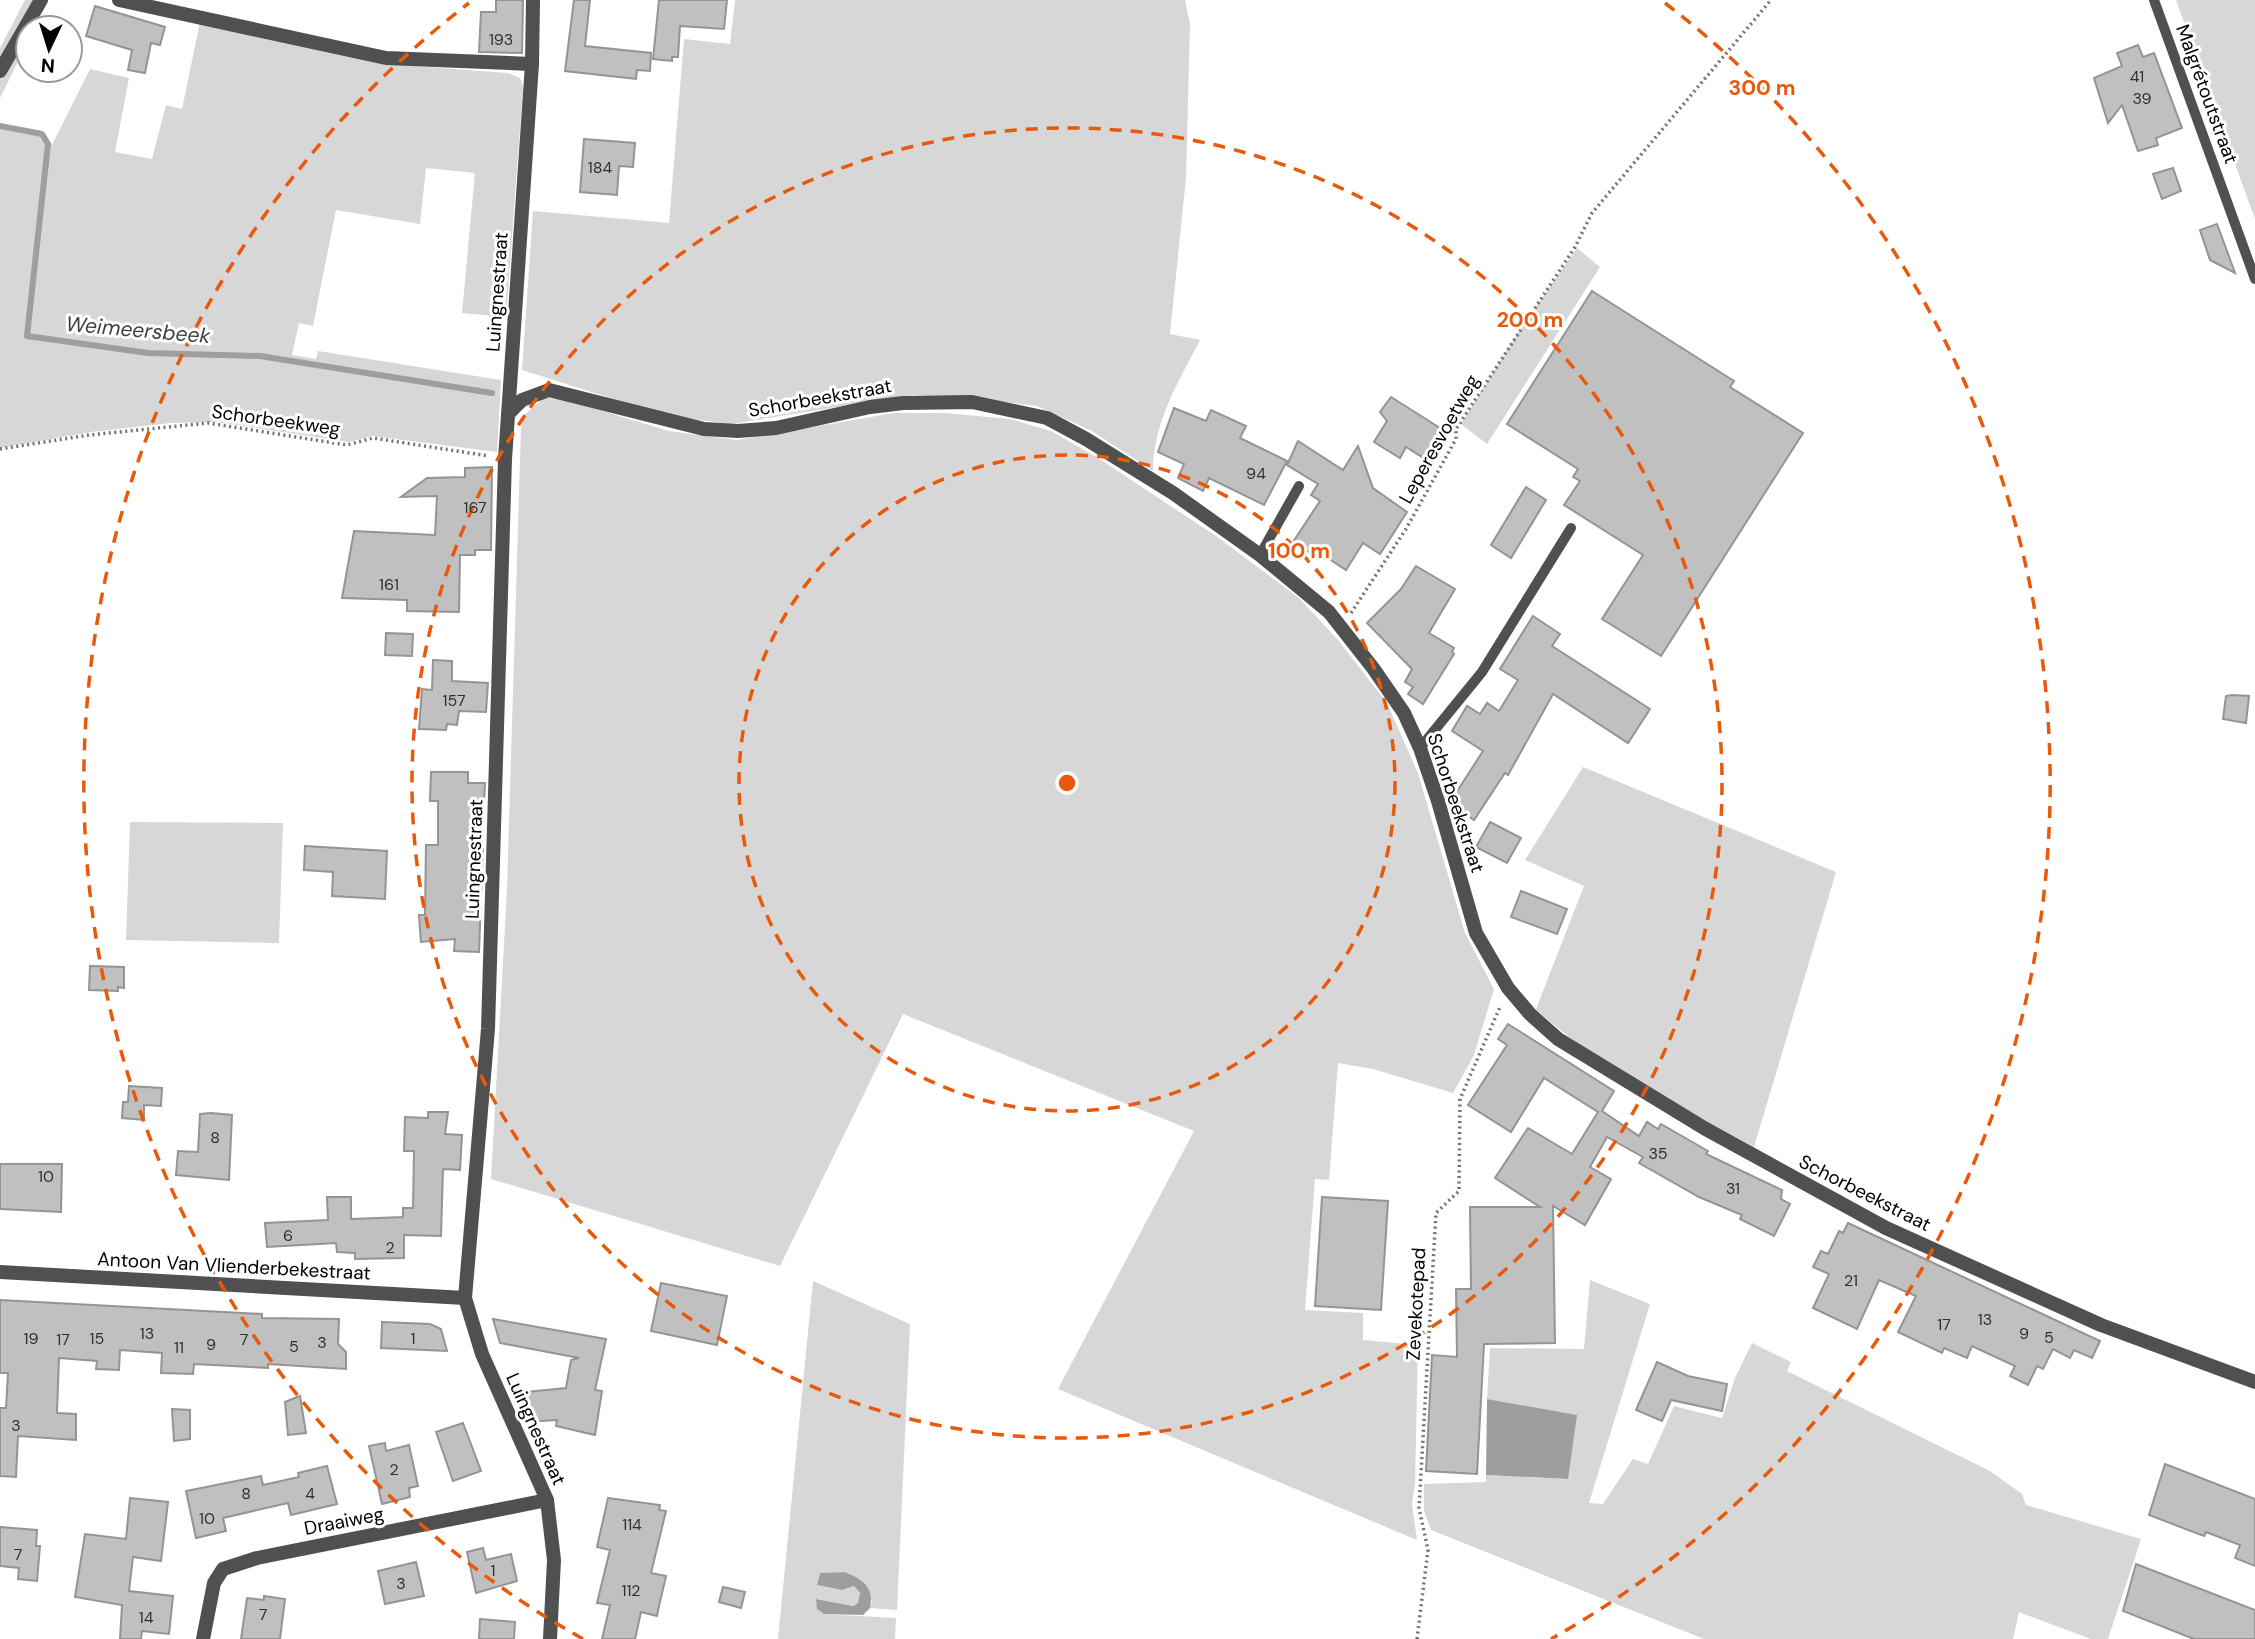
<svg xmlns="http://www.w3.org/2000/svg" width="2255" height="1639" viewBox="0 0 2255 1639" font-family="'DM Sans',sans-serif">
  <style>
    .green { fill: #d7d7d7 }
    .water { fill: #9e9e9e }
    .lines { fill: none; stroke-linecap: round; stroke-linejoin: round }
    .stream { stroke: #9e9e9e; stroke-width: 6 }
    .building { fill: #c0c0c0; stroke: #949494; stroke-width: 2 }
    .path { stroke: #727272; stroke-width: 3.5; stroke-dasharray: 2 3.5; stroke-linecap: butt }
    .service { stroke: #505050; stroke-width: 10 }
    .minor { stroke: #505050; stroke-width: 14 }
    .ring { fill: none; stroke: #e8590c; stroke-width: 3.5; stroke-dasharray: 12 9 }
    .labels { text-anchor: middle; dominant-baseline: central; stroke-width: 6; stroke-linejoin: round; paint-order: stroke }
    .number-label { font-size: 16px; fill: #303030 }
    .street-label { font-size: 19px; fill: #000; stroke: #fff }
    .water-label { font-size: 21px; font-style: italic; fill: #3f3f3f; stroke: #fff }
    .centre { fill: #e8590c; stroke: #fff; stroke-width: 3.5 }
    .ring-label { font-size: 21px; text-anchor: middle; font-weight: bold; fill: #e8590c; stroke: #fff; stroke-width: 6; stroke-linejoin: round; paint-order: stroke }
  </style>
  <rect width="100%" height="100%" fill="#fff"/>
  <g class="green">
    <path d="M25,0H48L34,28H28V41L0,98V48Z"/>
    <path d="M735,0H1185L1190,24L1186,178L1170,334L1200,340C1178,382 1153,424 1153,471L1092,431L1037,406L972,398L912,395L731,424L690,419L639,407L522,370L533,211L669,223L684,39L730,44Z"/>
    <path d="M2176,0H2255V218L2252,211Z"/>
    <path d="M200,22L386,64L508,73L520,78L523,87L506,317L462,313L475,173L426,168L420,224L336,210L313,326L299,323L292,355L316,359L318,351L501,380L497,452L372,436L349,442L218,422L171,423L91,432L0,448V125L44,134L52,145L90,69L129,78L115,152L152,159L166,105L182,109Z"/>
    <path d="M1577,248L1600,267L1487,444L1461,424L1517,334Z"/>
    <path d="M544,398L563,399L669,431L737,440L894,413H944L1010,419L1051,431L1098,458L1216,536L1299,598L1338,640L1387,703L1418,773L1465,933L1494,989L1474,1055L1453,1093L1373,1069L1338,1063L1329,1180L1315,1179L1305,1310L1363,1313V1340L1418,1345L1415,1484L1412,1504L1417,1540L1058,1389L1194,1131L903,1014L780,1266L491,1179L507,889L521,428L524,415Z"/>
    <path d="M1583,767L1836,872L1754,1147C1679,1105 1599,1068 1536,1009L1584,886L1525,860Z"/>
    <path d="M130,822L283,823L279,943L126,940Z"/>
    <path d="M1590,1280L1650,1304L1589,1503L1603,1504L1633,1459L1648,1464L1674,1406L1722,1418L1735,1378L1752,1343L1791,1362L1787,1371L1990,1471L2022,1494L2026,1505L2141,1539L2108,1639H2091L2019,1612L2013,1639H1704L1431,1530L1424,1511V1484L1486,1482V1475L1567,1479L1576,1415L1487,1399L1490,1348L1584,1349Z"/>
    <path d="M813,1281L910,1324L897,1610L870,1608L872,1601L844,1572L820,1573L817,1585L842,1590L854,1586L860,1593L858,1603L853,1606L817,1599V1609L824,1614L896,1618L895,1639H778Z"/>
  </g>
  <g class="water">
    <path d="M1487,1399L1577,1415L1568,1479L1486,1475Z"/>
    <path d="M844,1572C861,1578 875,1587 870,1608L863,1615L824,1614L817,1609L816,1599L853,1606L858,1603L860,1593L854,1586L842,1590L817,1585L820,1573Z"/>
  </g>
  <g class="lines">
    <path class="stream" d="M0,126L42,134L48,144L27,336L148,353L260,356L492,393"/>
  </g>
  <g class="building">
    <path d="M496,0H523L522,53L479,52L481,12H496Z"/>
    <path d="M574,0H590L585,46L651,53L650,71L637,70L636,79L565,71Z"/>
    <path d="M659,0H727L724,29L680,26L678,57H672V61L653,59Z"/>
    <path d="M95,6L165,27L160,45L151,43L145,73L128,70L132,50L86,36Z"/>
    <path d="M2138,45L2143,57L2154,53L2182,128L2156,138L2158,145L2138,151L2122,105L2108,123L2094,78L2122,66L2117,53Z"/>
    <path d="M584,139L635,143L633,167L619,166L617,195L580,192Z"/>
    <path d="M2173,168L2181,191L2162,199L2153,174Z"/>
    <path d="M2217,224L2220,232L2235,273L2210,260L2200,230Z"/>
    <path d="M1592,291L1734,381L1730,387L1803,433L1661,656L1602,619L1643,555L1564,505L1580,481L1573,477L1578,469L1507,424Z"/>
    <path d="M1391,397L1448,433L1430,462L1406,447L1400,458L1374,442L1387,421L1380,412Z"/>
    <path d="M1174,408L1206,421L1211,410L1246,426L1240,438L1287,461L1264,505L1209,478L1203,491L1178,478L1184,464L1158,452Z"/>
    <path d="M1298,441L1343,470L1358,446L1373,488L1407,512L1380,554L1363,543L1346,570L1317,551L1314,555L1293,542L1320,501L1311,495L1318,484L1287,465Z"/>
    <path d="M492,467L491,550H475V555H460L459,612L407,611V600L342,598L354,531L435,535L437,496L401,497L427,478L465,477V468Z"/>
    <path d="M1526,487L1546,500L1511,558L1491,545Z"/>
    <path d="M1416,566L1455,589L1429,633L1454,648L1452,652L1454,654L1423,704L1408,694L1413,687L1405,682L1412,669L1367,623L1401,589Z"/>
    <path d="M1533,616L1560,634L1552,646L1650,709L1628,743L1553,694L1508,775L1505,773L1474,820L1454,806L1458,798L1454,796L1483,751L1452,731L1467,706L1480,714L1487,703L1499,711L1518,680L1500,669Z"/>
    <path d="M386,633L413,634L412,656L385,655Z"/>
    <path d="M433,660L452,661V681L488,683L486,712L459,711L457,725L447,724L446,730L419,729L422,689L432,690Z"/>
    <path d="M2232,695L2249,696L2246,723L2223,719L2226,696Z"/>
    <path d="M431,772H468V783H485L484,802H479V838L483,845L479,952L454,951L455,939L421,942L419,915H425L426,845H438V801H430Z"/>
    <path d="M1490,822L1521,838L1507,863L1476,847Z"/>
    <path d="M305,846L387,851L385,899L332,896L333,872L304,870Z"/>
    <path d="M1521,891L1567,909L1557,934L1511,917Z"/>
    <path d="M90,966L124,967V988L118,987V991L89,990Z"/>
    <path d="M1508,1024L1614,1091L1602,1111L1639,1136L1647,1122L1658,1129L1661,1124L1708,1151L1706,1154L1782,1190L1781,1199L1790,1204L1774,1236L1740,1219L1742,1215L1699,1197L1639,1163L1643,1157L1607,1137L1590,1167L1611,1179L1585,1225L1553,1206L1555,1343L1484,1344L1477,1474L1426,1471L1432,1355L1457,1357L1456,1289H1471L1470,1207H1540L1495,1178L1528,1128L1572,1154L1598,1112L1544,1078L1511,1132L1468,1105L1507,1045L1498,1039Z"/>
    <path d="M129,1086L162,1088L161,1106L144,1105V1120L122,1118L123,1102H128Z"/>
    <path d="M428,1112H448L445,1134L462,1135L460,1170L443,1169L441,1236L404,1235V1258L355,1259V1253L337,1252L336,1243L267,1247L265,1223L328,1220L327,1197H351V1219L403,1217V1208H413L414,1151H404L405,1117L428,1118Z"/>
    <path d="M211,1113L232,1115L229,1180L176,1175L178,1151L198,1152L200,1114Z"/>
    <path d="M0,1164H62L61,1212L0,1209Z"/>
    <path d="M1322,1197L1388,1201L1381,1310L1315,1306Z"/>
    <path d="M1848,1223L2100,1341L2092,1358L2074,1350L2070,1358L2053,1349L2043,1369L2037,1366L2028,1385L2010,1376L2015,1366L1972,1346L1967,1358L1944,1348L1942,1353L1898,1332L1916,1296L1879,1280L1857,1329L1813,1308L1829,1274L1813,1267L1821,1251L1828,1254L1839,1231L1843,1233Z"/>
    <path d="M661,1283L727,1296L717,1345L651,1331Z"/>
    <path d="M0,1300L262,1314V1318L339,1319L338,1344L346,1352V1369L268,1364V1368L194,1364L193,1374L161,1373L162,1353L120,1350L119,1370L96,1369L97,1361L59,1358L57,1413L76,1414V1440L18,1436L16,1477L0,1476V1408H6L8,1373H0Z"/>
    <path d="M493,1319L606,1339L595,1390L602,1391L595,1435L556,1426L557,1420L526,1422L515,1393L566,1388L571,1360L579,1358L500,1343Z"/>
    <path d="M382,1322L430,1324L441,1329L447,1351L381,1348Z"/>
    <path d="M1657,1362L1688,1376L1727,1384L1722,1411L1671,1400L1662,1421L1636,1410Z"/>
    <path d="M300,1396L306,1433L288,1435L285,1402Z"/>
    <path d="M172,1409L190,1410V1439L174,1441Z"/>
    <path d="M463,1423L481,1471L453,1481L436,1432Z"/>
    <path d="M385,1443L386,1451L409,1445L418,1486L409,1488L410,1497L382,1504L369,1446Z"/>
    <path d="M2165,1464L2255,1499V1566L2235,1558L2240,1545L2206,1532L2204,1536L2149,1515Z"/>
    <path d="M327,1466L337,1504L291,1515L288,1503L223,1518L226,1531L196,1538L186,1491L261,1476L263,1485L299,1477L298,1473Z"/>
    <path d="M130,1498L168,1502L161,1561L133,1557L129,1591L173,1596L169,1634L142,1631L141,1639H120L122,1605L75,1597L85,1534L126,1539Z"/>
    <path d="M608,1498L660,1505L659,1510L666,1511L651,1573L666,1576L659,1606L657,1616L641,1612L635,1639H602L610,1605L597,1603L610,1550L597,1547Z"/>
    <path d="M0,1527L37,1530L36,1546H40L37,1581L18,1579L19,1568L0,1566Z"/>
    <path d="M483,1548L486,1560L511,1554L517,1581L476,1593L467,1552Z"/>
    <path d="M416,1562L424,1596L385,1604L378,1571Z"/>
    <path d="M2136,1564L2255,1610V1639H2194L2123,1611Z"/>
    <path d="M723,1587L745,1592L741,1608L719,1602Z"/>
    <path d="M264,1596L285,1599L280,1639H241L247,1598L264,1600Z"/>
    <path d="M480,1619L515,1622L514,1639H479Z"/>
  </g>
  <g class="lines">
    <g class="path">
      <path d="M0,449L89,435L208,423L347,445L373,438L489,456"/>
      <path d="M1351,613L1406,529L1456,439V429L1575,247L1592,213L1771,0"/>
      <path d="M1417,1639L1428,1550L1419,1508L1436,1213L1459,1191L1460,1099L1500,1007"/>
    </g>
    <g class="service">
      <path d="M2154,0L2255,279"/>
      <path d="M1260,555L1299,486"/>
      <path d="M1420,748L1482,672L1571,528"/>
    </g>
    <g class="minor">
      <path d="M119,0L386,58L532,64"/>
      <path d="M533,0L532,64L505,459L488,1029L465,1298L482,1354L547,1500L554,1560L550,1639"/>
      <path d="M0,71L41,0"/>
      <path d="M508,414L522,400L549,390L704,429L738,431L776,428L870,407L903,403L972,402L1047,418L1086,439L1173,493L1260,555L1329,612L1373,668L1404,713L1420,748L1438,801L1476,933L1508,988L1530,1014L1558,1039L1704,1128L1886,1228L2101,1325L2255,1382"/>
      <path d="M0,1272L465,1298"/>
      <path d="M203,1639L214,1583L223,1569L257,1558L547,1500"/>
    </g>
  </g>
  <g class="ring">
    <circle cx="1067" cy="783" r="328"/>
    <circle cx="1067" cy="783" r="655"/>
    <path d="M583 1639A983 983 0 0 1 469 3M1665 3A983 983 0 0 1 1551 1639"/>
  </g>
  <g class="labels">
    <g class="number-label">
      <text x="501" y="39">193</text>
      <text x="2137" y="76">41</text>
      <text x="2142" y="98">39</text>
      <text x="600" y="167">184</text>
      <text x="1256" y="473">94</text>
      <text x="475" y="507">167</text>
      <text x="389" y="584">161</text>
      <text x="454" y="700">157</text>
      <text x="215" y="1137">8</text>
      <text x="1658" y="1153">35</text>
      <text x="46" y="1176">10</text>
      <text x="1733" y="1188">31</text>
      <text x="288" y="1235">6</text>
      <text x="390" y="1247">2</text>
      <text x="1851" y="1280">21</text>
      <text x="1985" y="1319">13</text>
      <text x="1944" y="1324">17</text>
      <text x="147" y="1333">13</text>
      <text x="2024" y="1333">9</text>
      <text x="2049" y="1337">5</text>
      <text x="31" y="1338">19</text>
      <text x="97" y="1338">15</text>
      <text x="413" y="1338">1</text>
      <text x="63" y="1339">17</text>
      <text x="244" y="1339">7</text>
      <text x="322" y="1342">3</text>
      <text x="211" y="1344">9</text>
      <text x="294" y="1346">5</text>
      <text x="179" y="1347">11</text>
      <text x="16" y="1425">3</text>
      <text x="394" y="1469">2</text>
      <text x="246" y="1493">8</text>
      <text x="310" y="1493">4</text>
      <text x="207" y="1518">10</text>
      <text x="632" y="1524">114</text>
      <text x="18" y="1554">7</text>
      <text x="493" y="1570">1</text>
      <text x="401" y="1583">3</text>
      <text x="631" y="1590">112</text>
      <text x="263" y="1614">7</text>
      <text x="146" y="1617">14</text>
    </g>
    <g class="street-label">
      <text transform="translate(2207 94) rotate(70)">Malgrétoutstraat</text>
      <text transform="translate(497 292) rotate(-86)">Luingnestraat</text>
      <text transform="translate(820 398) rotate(-10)">Schorbeekstraat</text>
      <text transform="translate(276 420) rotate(8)">Schorbeekweg</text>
      <text transform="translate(1439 439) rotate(-61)">Leperesvoetweg</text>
      <text transform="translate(1456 803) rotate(72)">Schorbeekstraat</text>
      <text transform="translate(474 859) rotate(-88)">Luingnestraat</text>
      <text transform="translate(1865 1193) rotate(27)">Schorbeekstraat</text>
      <text transform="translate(234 1266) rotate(3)">Antoon Van Vlienderbekestraat</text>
      <text transform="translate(1416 1304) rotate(-87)">Zevekotepad</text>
      <text transform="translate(536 1429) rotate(66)">Luingnestraat</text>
      <text transform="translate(344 1521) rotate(-11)">Draaiweg</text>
    </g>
    <g class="water-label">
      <text transform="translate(138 330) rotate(5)">Weimeersbeek</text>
    </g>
  </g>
  <circle cx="1067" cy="783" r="10" class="centre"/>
  <g class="ring-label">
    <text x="1762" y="95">300 m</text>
    <text x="1530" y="327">200 m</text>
    <text x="1299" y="558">100 m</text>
  </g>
  <g transform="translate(49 49) rotate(184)"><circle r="33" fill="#ffffff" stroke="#999999" stroke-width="2"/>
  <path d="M0-5L12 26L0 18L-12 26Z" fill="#000000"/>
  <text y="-10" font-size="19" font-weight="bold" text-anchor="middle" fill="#000000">N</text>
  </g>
</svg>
